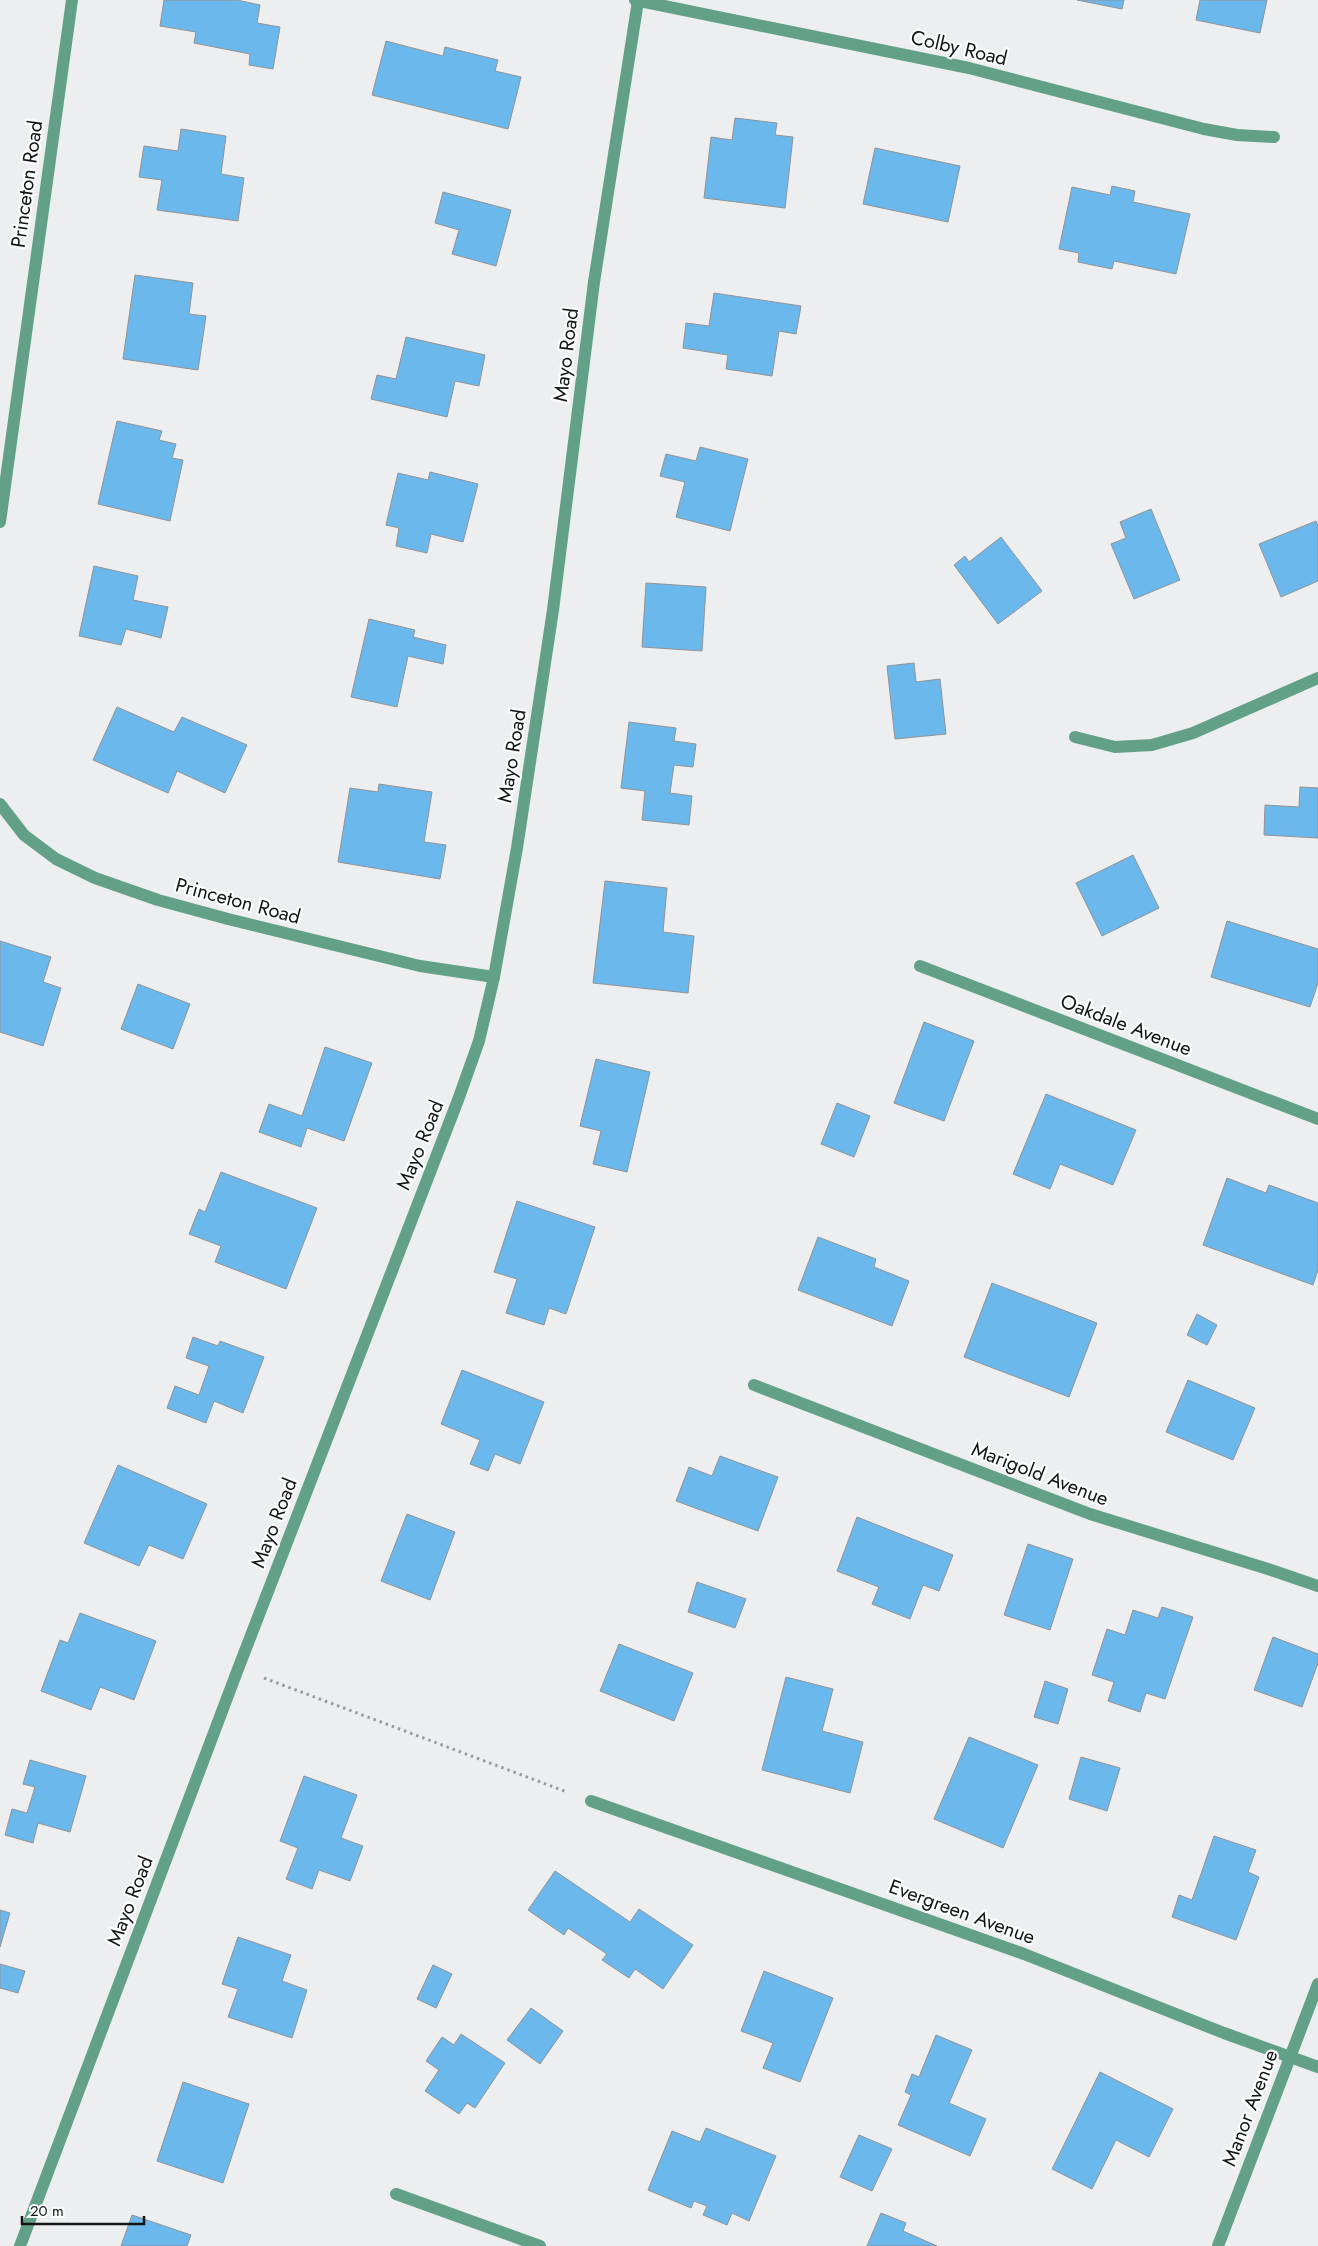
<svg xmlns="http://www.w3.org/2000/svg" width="1318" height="2246" viewBox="0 0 1318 2246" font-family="Jost,sans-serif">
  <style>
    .building { fill: #6bb8ed; stroke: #929394 }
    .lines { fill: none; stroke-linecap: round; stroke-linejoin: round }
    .path { stroke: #999a9b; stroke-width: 3; stroke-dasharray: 2.5 4; stroke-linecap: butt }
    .minor { stroke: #62a188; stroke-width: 12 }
    .labels { text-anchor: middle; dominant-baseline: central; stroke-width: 4.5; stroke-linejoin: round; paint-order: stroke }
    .street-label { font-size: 20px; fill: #131414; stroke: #fafcfd }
  </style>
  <rect width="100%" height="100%" fill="#edeef0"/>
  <g class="building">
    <path d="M164,0H237L260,5L257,23L280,27L273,69L249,65L250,54L194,43L196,32L160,26Z"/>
    <path d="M1077,0H1124L1122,9Z"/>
    <path d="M1200,0H1267L1260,33L1196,20Z"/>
    <path d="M386,41L443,56L445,47L498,60L495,71L521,77L508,129L372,95Z"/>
    <path d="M735,118L777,123L775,135L793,137L785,208L704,198L711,137L732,140Z"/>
    <path d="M181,129L226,136L221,174L244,178L238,221L157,210L162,180L139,177L144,146L178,151Z"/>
    <path d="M875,148L960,166L948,222L863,204Z"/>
    <path d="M1112,186L1135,191L1133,202L1190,214L1176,274L1114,261L1112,269L1078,262L1079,253L1059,249L1072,187L1110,195Z"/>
    <path d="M443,192L511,210L496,266L452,254L459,230L435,223Z"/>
    <path d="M135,275L193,283L189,314L206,316L198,370L123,359Z"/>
    <path d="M714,293L801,306L796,334L779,331L772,376L726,369L728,355L683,348L686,323L709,326Z"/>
    <path d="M406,337L485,355L479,386L455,381L447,417L371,399L377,375L396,379Z"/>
    <path d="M117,421L162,431L159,440L176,444L172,458L183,460L170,521L98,504Z"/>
    <path d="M700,447L748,459L730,531L676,517L685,482L660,476L666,454L696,461Z"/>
    <path d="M430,472L478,484L463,542L431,534L427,553L396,546L399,528L386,525L398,473L428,480Z"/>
    <path d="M1151,509L1180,580L1134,599L1111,544L1126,538L1120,522Z"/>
    <path d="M1316,521L1318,526V581L1281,597L1259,544Z"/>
    <path d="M1001,537L1042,591L998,624L954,565L965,556L969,562Z"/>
    <path d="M94,566L138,576L133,600L168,607L161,638L126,629L121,645L79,636Z"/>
    <path d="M646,583L706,587L702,651L642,647Z"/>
    <path d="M369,619L415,630L413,637L446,645L443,664L408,656L397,707L351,697Z"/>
    <path d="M914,663L916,682L940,679L946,734L895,739L887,666Z"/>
    <path d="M117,707L174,732L182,717L247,745L225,793L177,771L168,793L93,760Z"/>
    <path d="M629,722L676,728L674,741L696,744L693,767L674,765L670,793L692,796L689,825L642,820L645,791L621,788Z"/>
    <path d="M379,784L432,792L424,842L446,845L440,879L338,862L350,788L378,792Z"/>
    <path d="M1300,787L1318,788V838L1264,835L1265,805L1299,807Z"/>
    <path d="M1133,855L1159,908L1102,936L1076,883Z"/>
    <path d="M605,881L667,888L663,932L694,936L688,993L593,983Z"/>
    <path d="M1227,921L1318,949V983L1310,1007L1211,977Z"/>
    <path d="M0,941L51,957L43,982L61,988L43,1046L0,1032Z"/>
    <path d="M138,984L190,1004L173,1049L121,1029Z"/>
    <path d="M924,1022L974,1041L944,1121L894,1103Z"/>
    <path d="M325,1047L372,1063L344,1141L307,1128L301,1147L259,1132L269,1104L302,1116Z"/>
    <path d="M596,1059L650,1072L627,1172L593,1164L601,1131L580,1126Z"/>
    <path d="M1046,1094L1136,1130L1113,1185L1060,1164L1050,1189L1013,1174Z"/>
    <path d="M837,1103L870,1116L854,1157L821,1144Z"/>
    <path d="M221,1172L317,1208L286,1289L215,1262L221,1246L189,1234L199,1209L205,1212Z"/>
    <path d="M1227,1178L1266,1193L1269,1185L1318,1203V1270L1313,1285L1203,1245Z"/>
    <path d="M517,1201L595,1227L566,1314L549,1308L544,1325L506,1313L517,1279L494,1272Z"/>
    <path d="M818,1237L876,1259L874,1267L909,1281L892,1326L798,1290Z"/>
    <path d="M992,1283L1097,1323L1069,1397L964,1357Z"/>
    <path d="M1197,1314L1217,1325L1207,1345L1187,1335Z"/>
    <path d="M193,1337L218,1346L220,1341L264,1357L243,1413L214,1401L206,1423L167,1408L175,1386L199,1395L209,1366L186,1358Z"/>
    <path d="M462,1370L544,1402L520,1464L495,1454L488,1471L470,1464L480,1440L441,1424Z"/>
    <path d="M1188,1380L1255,1408L1233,1460L1166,1432Z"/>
    <path d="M720,1456L778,1477L758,1531L676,1501L689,1467L712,1476Z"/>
    <path d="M118,1465L207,1504L183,1559L149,1545L139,1566L84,1543Z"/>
    <path d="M407,1514L455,1532L430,1600L381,1581Z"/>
    <path d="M857,1517L953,1555L939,1591L923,1585L910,1619L872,1604L879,1587L837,1571Z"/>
    <path d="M1028,1544L1073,1559L1050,1630L1004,1615Z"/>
    <path d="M697,1582L746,1599L735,1628L688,1612Z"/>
    <path d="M1162,1607L1193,1617L1165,1699L1146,1693L1140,1712L1108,1701L1114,1682L1092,1675L1107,1629L1125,1635L1133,1610L1158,1618Z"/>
    <path d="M80,1613L156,1641L134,1700L100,1687L91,1710L41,1691L60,1640L68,1643Z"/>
    <path d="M1273,1637L1318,1654V1663L1302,1707L1254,1690Z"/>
    <path d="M619,1644L693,1673L674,1721L600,1691Z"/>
    <path d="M786,1677L833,1689L822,1731L863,1742L850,1793L762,1770Z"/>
    <path d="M1045,1681L1068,1689L1058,1724L1034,1717Z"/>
    <path d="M969,1737L1038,1765L1003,1848L934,1819Z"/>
    <path d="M1081,1757L1120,1768L1107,1811L1069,1799Z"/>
    <path d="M30,1760L86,1776L70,1832L38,1823L33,1843L5,1835L12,1809L27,1813L35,1787L23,1784Z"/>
    <path d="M304,1776L357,1795L341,1838L363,1846L350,1881L319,1870L312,1889L286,1879L298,1848L280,1841Z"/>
    <path d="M1214,1836L1256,1850L1248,1872L1259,1877L1236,1940L1172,1917L1179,1895L1192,1900Z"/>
    <path d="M555,1871L630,1922L639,1909L693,1945L663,1989L635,1969L629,1978L602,1960L607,1954L568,1928L564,1935L528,1910Z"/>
    <path d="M0,1910L10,1913L0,1947Z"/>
    <path d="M238,1937L291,1955L282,1981L307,1990L292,2038L228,2017L238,1989L222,1984Z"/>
    <path d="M0,1964L25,1971L18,1993L0,1988Z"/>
    <path d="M433,1965L452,1974L436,2008L417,1999Z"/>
    <path d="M764,1971L833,1998L800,2082L763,2068L773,2043L741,2031Z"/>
    <path d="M531,2008L563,2031L540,2064L507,2040Z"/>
    <path d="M461,2034L505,2063L475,2108L467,2103L459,2114L425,2091L439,2070L426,2061L442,2037L454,2045Z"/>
    <path d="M936,2035L972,2050L949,2103L986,2119L970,2156L898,2125L911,2095L905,2092L912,2074L919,2077Z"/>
    <path d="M1100,2072L1173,2109L1149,2157L1116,2140L1092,2189L1052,2169Z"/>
    <path d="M183,2082L249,2104L223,2183L157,2161Z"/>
    <path d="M706,2128L776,2156L749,2221L732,2213L727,2225L703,2215L707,2206L694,2201L691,2208L648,2190L672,2131L700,2142Z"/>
    <path d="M859,2135L892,2149L872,2191L840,2177Z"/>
    <path d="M881,2213L906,2223L903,2231L937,2246H867Z"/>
    <path d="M132,2215L191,2235L187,2246H121Z"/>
  </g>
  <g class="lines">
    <path class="path" d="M264,1678L567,1792"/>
    <g class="minor">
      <path d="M635,0L969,68L1204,129L1237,135L1274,137"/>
      <path d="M0,522L72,0"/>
      <path d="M1075,737L1115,747L1152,745L1193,733L1318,678"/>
      <path d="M0,804L24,835L56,859L95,878L158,900L228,919L420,966L494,977"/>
      <path d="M920,966L1318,1119"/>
      <path d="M754,1385L1090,1514L1268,1569L1318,1586"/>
      <path d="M591,1801L1024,1954L1224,2033L1318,2067"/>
      <path d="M396,2194L540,2246"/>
      <path d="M20,2246L238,1669L458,1100L479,1041L494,977L517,848L553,610L594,282L638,1"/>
      <path d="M1218,2246L1318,1984"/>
    </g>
  </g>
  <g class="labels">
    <g class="street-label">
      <text transform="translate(959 48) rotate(13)">Colby Road</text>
      <text transform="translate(27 184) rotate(-82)">Princeton Road</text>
      <text transform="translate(566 355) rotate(-83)">Mayo Road</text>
      <text transform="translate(512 756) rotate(-81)">Mayo Road</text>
      <text transform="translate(238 901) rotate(15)">Princeton Road</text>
      <text transform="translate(1126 1025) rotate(21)">Oakdale Avenue</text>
      <text transform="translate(420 1145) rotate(-68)">Mayo Road</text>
      <text transform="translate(1040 1474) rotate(21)">Marigold Avenue</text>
      <text transform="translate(274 1523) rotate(-69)">Mayo Road</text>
      <text transform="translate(130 1901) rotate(-69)">Mayo Road</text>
      <text transform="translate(962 1912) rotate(20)">Evergreen Avenue</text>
      <text transform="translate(1250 2108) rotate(-69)">Manor Avenue</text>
    </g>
  </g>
  <path d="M22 2216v8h122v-8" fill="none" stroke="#131414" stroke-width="2.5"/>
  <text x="30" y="2216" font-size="15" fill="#131414" stroke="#fafcfd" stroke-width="4" paint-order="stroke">20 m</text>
</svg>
